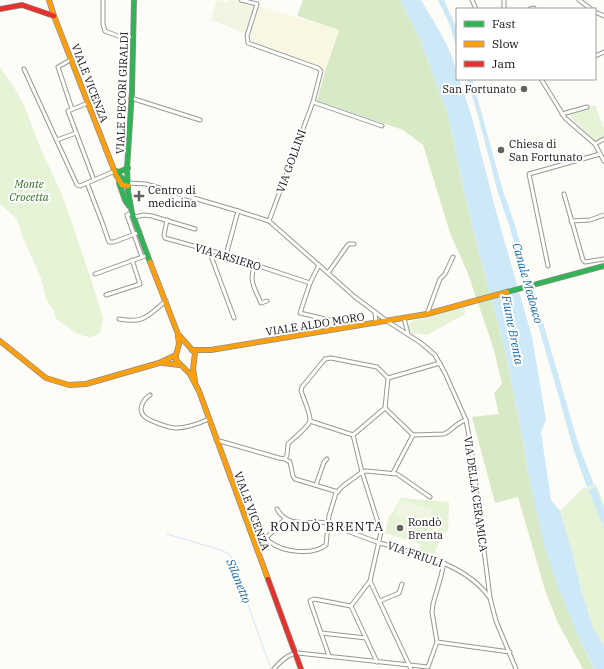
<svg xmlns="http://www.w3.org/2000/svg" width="604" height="669" viewBox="0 0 604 669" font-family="'IBM Plex Serif',serif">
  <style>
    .farmland { fill: #f9f7e4 }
    .green { fill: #e7f3d7 }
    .forest { fill: #d8eac5 }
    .pitch { fill: #f0f6e1 }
    .water { fill: #cde8f7 }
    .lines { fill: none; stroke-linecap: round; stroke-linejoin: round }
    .stream { stroke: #cde8f7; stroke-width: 1 }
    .street-casing { stroke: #979795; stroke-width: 5 }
    .fast-casing { stroke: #8e8d8b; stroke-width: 6 }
    .slow-casing { stroke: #8e8d8b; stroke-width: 6 }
    .jam-casing { stroke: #8e8d8b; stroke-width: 6 }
    .street { stroke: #fffffe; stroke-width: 3 }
    .fast { stroke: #30b455; stroke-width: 4.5 }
    .slow { stroke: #ff9f0a; stroke-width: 4.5 }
    .jam { stroke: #e5322d; stroke-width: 4.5 }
    .poi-dot { fill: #646362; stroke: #fff; stroke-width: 1.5 }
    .labels { text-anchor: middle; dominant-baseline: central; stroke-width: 4; stroke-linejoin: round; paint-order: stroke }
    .street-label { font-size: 11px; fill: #111; stroke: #fff }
    .poi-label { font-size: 11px; fill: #111; stroke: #fff; text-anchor: start }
    .park-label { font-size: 11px; font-style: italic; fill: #2f6b1f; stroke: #fff }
    .water-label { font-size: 12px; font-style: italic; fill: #1768a6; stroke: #fff }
    .quarter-label { font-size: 13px; letter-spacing: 1px; fill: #111; stroke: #fff }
  </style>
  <rect width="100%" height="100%" fill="#fdfcf7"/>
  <path class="farmland" d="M259,6L338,30L325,68L254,43L251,41L250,36Z"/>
  <g class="green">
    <path d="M0,67L15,89L25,107L40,147L63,197L92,282L103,319L100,333C84,345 69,326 56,319L54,311L46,299L41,278L22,235L17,219L0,204Z"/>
    <path d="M595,105L604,128V136L595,142L568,114Z"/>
    <path d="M464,307L465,314L427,335L416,333L414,335L409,331L408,325L412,321Z"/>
    <path d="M596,484L604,505V647L594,630L581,590L572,551L560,511L584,487L586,488Z"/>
    <path d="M401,498L449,502L448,531L442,533L434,556L419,551L420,544L385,533L389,516L393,512Z"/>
  </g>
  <path class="forest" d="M303,0H400L419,37L448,115L469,214L505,350L520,424L531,488L576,631L594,669H583L558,623L545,590L518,497L495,503L472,417L499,414L494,393L502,384L494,350L467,271L450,233L423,145L403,130L317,101L325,71L339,30L297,16Z"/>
  <g class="pitch">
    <path d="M217,0L228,2L229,0H234L255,6L247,34L211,20Z"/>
    <path d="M401,500L432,510L427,526L396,516Z"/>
    <path d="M431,521L441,524L434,543L425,540Z"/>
  </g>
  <g class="water">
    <path d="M400,0H421C433,21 457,55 457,79H459L471,114L497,215L532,337L546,420L541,432L551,500L560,511L572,551L581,590L594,630L604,646V669H594L593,666L576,631L557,585L544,545L531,488L520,424L505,350L469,214L448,115L419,37Z"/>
    <path d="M438,0H444L457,29V48L449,23Z"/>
    <path d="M467,79H473V82L503,191L514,222L578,443L594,485L587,487L573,448L558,394L509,225L498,193L478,116Z"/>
    <path d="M596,487L604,509V528L589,492L588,490Z"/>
  </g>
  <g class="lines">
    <path class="stream" d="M167,534L221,550L229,554L231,557L271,669"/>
    <g class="street-casing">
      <g id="street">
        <path d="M103,0V24L105,31L118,36L133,37"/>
        <path d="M241,0L257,4L247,36L248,43L318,68L321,71L313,102L269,221"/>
        <path d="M472,0L476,9"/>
        <path d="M579,0L591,9"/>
        <path d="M504,9V0"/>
        <path d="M530,9L534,8"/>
        <path d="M595,12L604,16"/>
        <path d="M595,56L604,52"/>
        <path d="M24,69L77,185L80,186L115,171"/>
        <path d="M541,79L565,118L595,144L604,161"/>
        <path d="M131,98L200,120"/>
        <path d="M313,102L382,126"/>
        <path d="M88,103L68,111L94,180"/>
        <path d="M72,109L58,67L72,59"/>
        <path d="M562,114L587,107"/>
        <path d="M57,140L76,133"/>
        <path d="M595,144L604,139"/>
        <path d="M87,183L102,222L109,242H114L140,232"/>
        <path d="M128,183L146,184L238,211L269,221L355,297L387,321L421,343L435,355L445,373L466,420L471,447L490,598L496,621L516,669"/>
        <path d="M564,194L583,260L585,262L604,259"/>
        <path d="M132,213L127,215L142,257"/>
        <path d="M134,217L144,215L152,216L195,229"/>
        <path d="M167,220L164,235L165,238L226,255L310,283"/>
        <path d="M571,221L590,220L604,215"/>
        <path d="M212,251L211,256L234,318"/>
        <path d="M226,255L238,211"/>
        <path d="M255,265C248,280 255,289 261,303L267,301"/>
        <path d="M319,265L310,283L300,313L334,321"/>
        <path d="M548,266L529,174L600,154"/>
        <path d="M328,273L347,246L349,244H354"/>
        <path d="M95,274L148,255"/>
        <path d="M106,295L140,284L132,260"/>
        <path d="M375,312L376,323"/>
        <path d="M427,314L440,279L445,274L453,257"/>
        <path d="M404,318L408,334"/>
        <path d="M119,319C145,324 148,315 166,301"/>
        <path d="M388,378L440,363"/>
        <path d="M150,395C144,399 137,409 144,416C149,421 169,428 176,428C188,428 198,424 209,419"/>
        <path d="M385,408L413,435"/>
        <path d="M310,421L353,435"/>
        <path d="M353,435L362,472L381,532L370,581L411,669"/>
        <path d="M353,435L385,408L388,378"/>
        <path d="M413,435L444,434C452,431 457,422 466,420"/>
        <path d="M216,440L279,458L285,459L290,462L293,476L295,479L338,492"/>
        <path d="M285,459L287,455L288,444C293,438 308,428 310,421C311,415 303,397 301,391L302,387L325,359L331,358L372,366L377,367L388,378"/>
        <path d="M393,473L413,435"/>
        <path d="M316,485L324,462L327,459"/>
        <path d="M277,509C288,529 309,520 328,523C345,530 362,537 380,543C416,554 465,563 489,597"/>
        <path d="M245,517H252C257,526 261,535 270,542C283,552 312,556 326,545L329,516L336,493L343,486L362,472L366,471L397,474L430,497"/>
        <path d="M266,538L285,519"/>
        <path d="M370,581L351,606L377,662"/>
        <path d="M380,601L399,593L402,584"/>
        <path d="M321,633L366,638"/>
        <path d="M437,642L510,652"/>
        <path d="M329,656L310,601L311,600L314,599L351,606"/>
        <path d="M274,669C281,661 288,654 298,653L428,667L437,642L432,612L433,604L441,576L444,563"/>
      </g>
    </g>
    <g class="fast-casing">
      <g id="fast">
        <path d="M134,0L132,91L127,168L128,191L132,213L150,262"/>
        <path d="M115,171L119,172L128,168"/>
        <path d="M116,173L128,183"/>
        <path d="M119,183L125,200L129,206"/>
        <path d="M507,292L604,266"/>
      </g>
    </g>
    <g class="slow-casing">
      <g id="slow">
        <path d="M49,0L54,16L116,175L122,185L128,186"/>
        <path d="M150,262L178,334L195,353L193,369L195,381"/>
        <path d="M178,336L179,344L176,355V360L190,374L199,391L268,579"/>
        <path d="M0,341L46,378L69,385L86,384L159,363L176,355"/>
        <path d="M192,350H211L427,314L507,292"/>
        <path d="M163,363L179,365"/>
      </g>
    </g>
    <g class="jam-casing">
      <g id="jam">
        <path d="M0,9L22,5L54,16"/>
        <path d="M268,579L301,669"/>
      </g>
    </g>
    <use href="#street" class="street"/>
    <use href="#fast" class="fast"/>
    <use href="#slow" class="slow"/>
    <use href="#jam" class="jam"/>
  </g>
  <g class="poi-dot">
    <circle cx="524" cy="89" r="4"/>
    <circle cx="501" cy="150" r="4"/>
    <path d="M137 190h4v4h4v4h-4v4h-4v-4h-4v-4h4z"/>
    <circle cx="400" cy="528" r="4"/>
  </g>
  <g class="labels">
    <g class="street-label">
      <text transform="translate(90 83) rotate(69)">VIALE VICENZA</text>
      <text transform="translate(122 93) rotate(-88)">VIALE PECORI GIRALDI</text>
      <text transform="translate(291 161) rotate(-70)">VIA GOLLINI</text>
      <text transform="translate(228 257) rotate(17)">VIA ARSIERO</text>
      <text transform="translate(315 324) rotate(-9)">VIALE ALDO MORO</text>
      <text transform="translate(476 494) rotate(82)">VIA DELLA CERAMICA</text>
      <text transform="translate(252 511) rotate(70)">VIALE VICENZA</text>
      <text transform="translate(415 554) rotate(19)">VIA FRIULI</text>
    </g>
    <g class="poi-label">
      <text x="516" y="89" text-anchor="end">San Fortunato</text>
      <text x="509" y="144">Chiesa di<tspan x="509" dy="13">San Fortunato</tspan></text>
      <text x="148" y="190">Centro di<tspan x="148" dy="13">medicina</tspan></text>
      <text x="408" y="522">Rondò<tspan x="408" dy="13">Brenta</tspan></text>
    </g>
    <g class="park-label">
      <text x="29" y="184">Monte<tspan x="29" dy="13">Crocetta</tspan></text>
    </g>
    <g class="water-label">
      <text transform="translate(528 283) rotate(74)">Canale Medoaco</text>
      <text transform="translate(513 330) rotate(79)">Fiume Brenta</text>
      <text transform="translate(239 581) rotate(68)">Silanetto</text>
    </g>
    <g class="quarter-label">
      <text x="327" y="526">RONDÒ BRENTA</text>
    </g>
  </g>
  <rect x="456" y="8" width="140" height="72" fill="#ffffff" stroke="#a0a0a0"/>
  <rect x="464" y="21" width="20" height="6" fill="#30b455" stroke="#a0a0a0"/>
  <text x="492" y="28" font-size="12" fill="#111111">Fast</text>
  <rect x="464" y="41" width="20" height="6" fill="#ff9f0a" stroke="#a0a0a0"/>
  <text x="492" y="48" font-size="12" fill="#111111">Slow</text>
  <rect x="464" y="61" width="20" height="6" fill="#e5322d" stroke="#a0a0a0"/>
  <text x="492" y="68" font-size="12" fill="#111111">Jam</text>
</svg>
